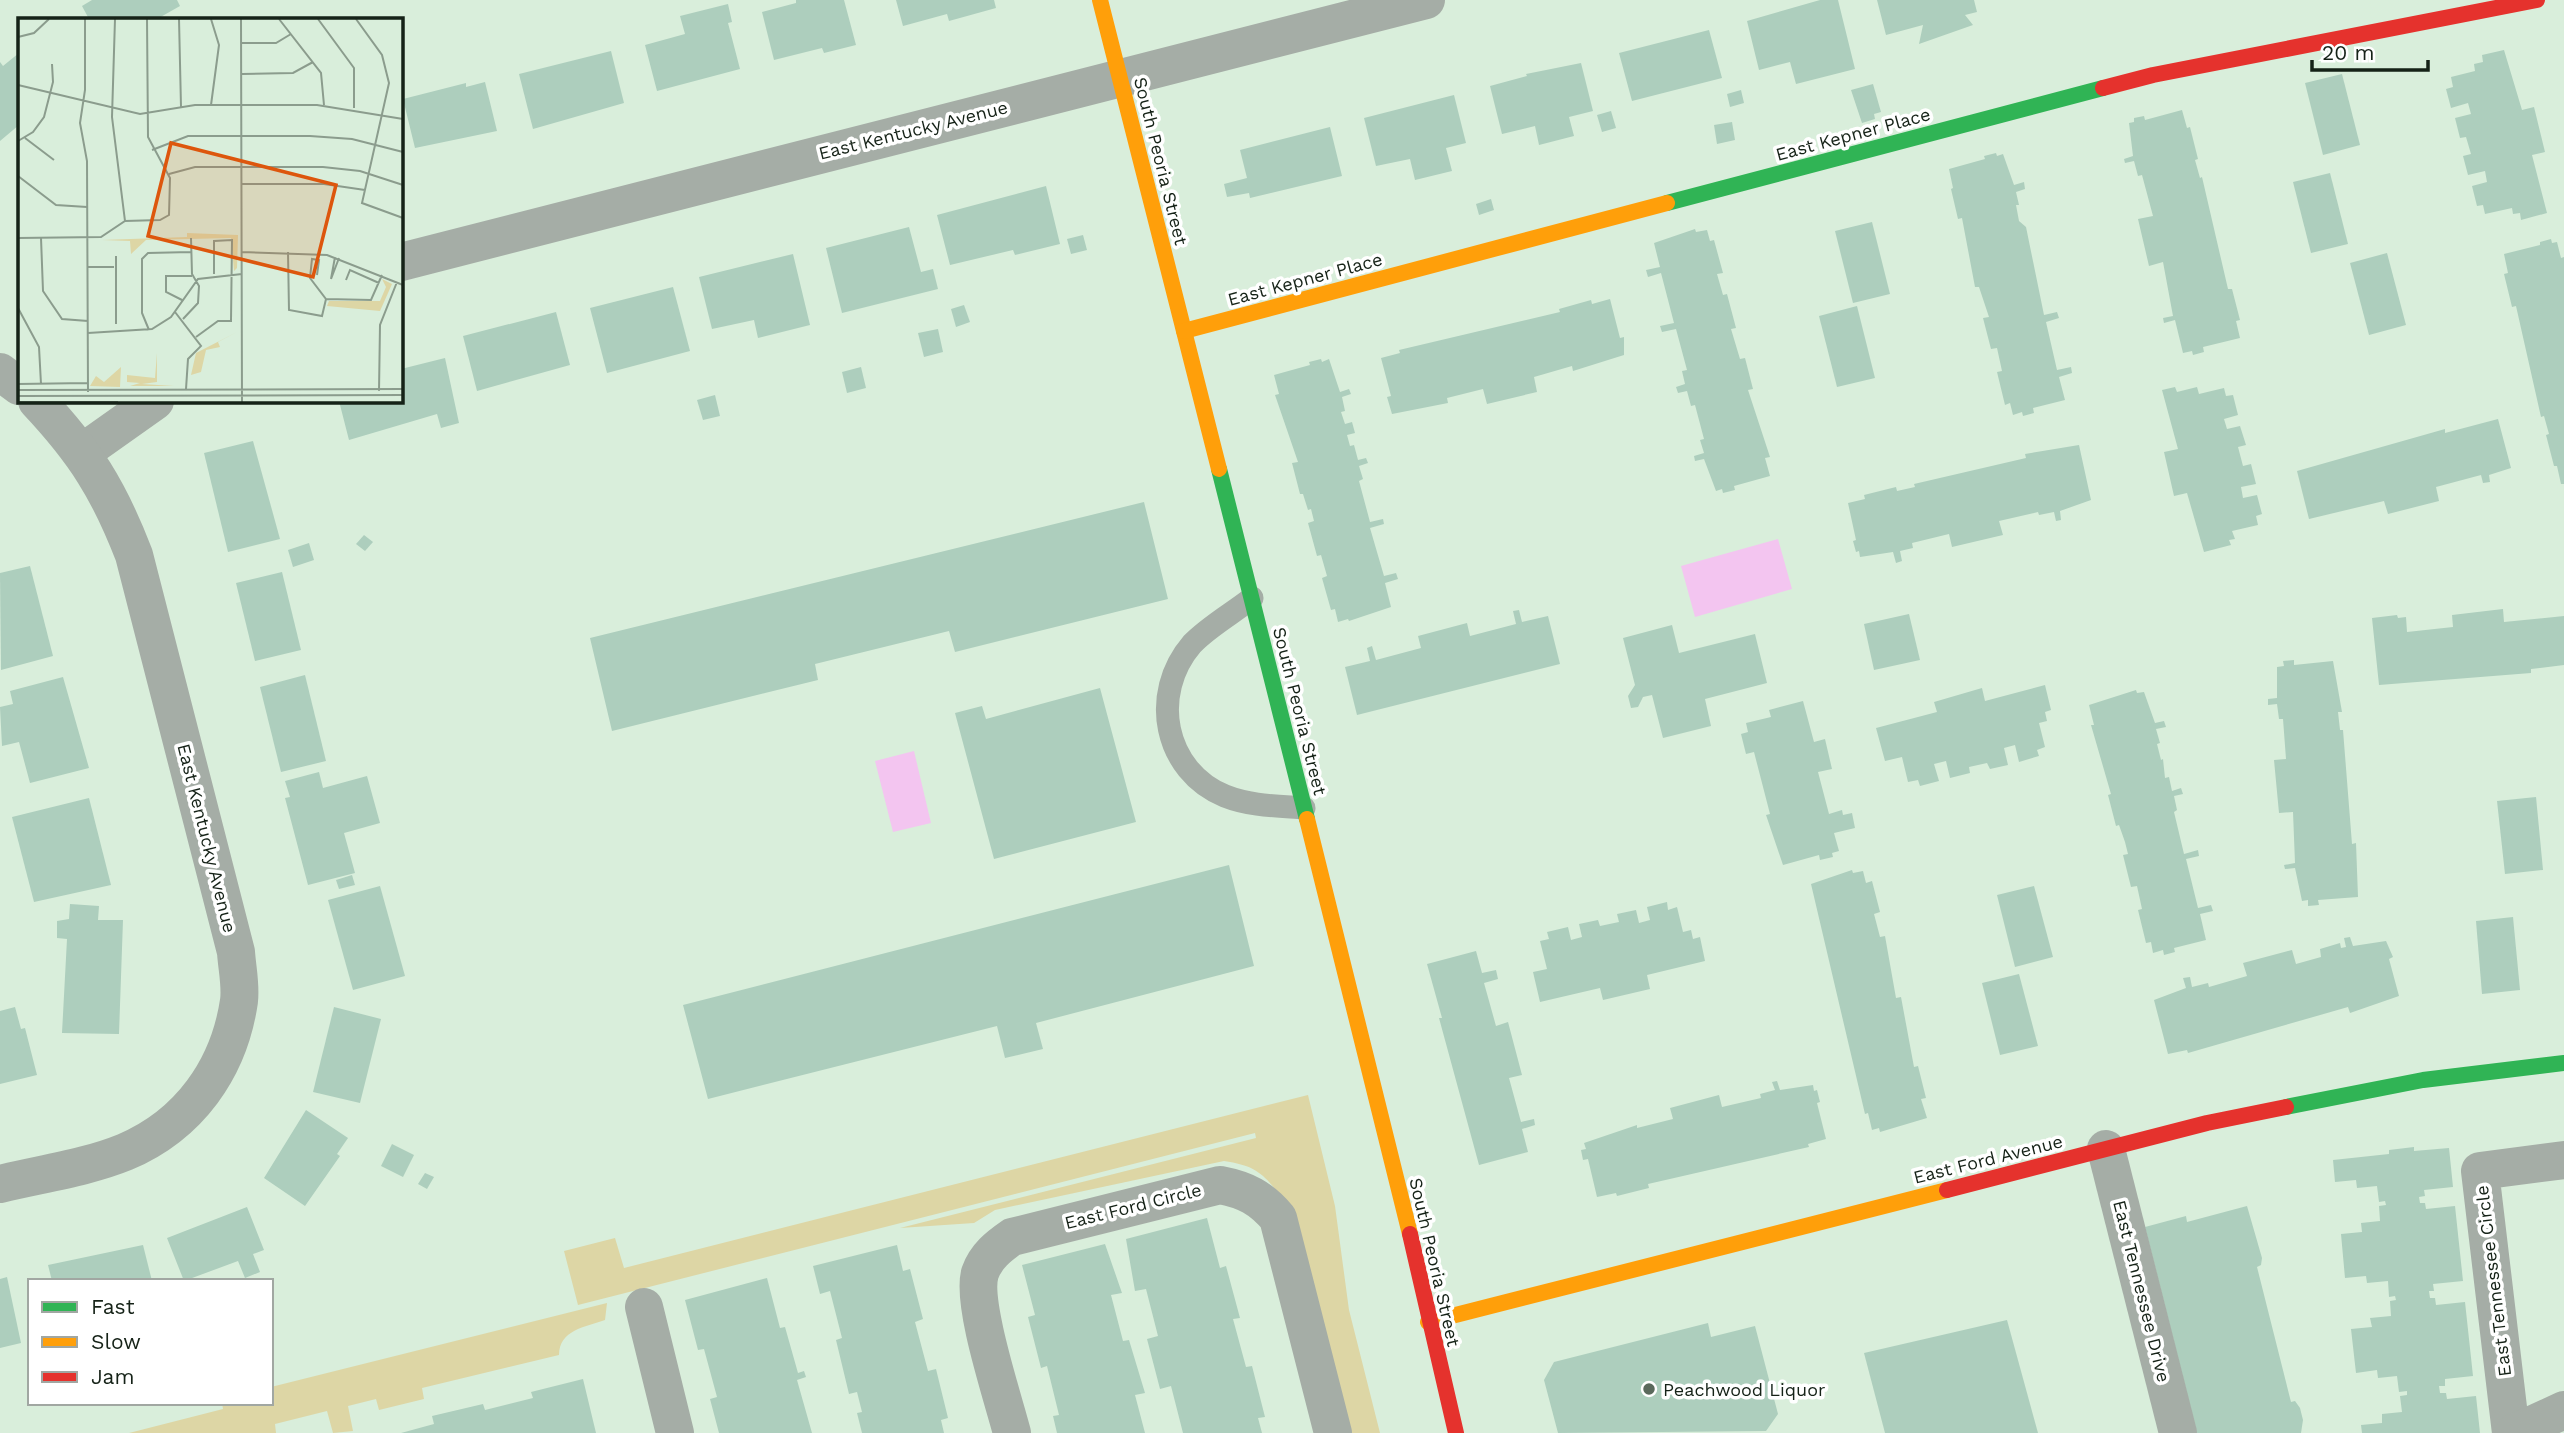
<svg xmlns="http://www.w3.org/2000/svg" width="2564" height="1433" viewBox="0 0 2564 1433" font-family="'Work Sans',sans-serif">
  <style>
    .green { fill: #ddd6a5 }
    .water { fill: #f3c5f0 }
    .building { fill: #adcebd }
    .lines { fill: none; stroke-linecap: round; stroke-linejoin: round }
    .lane { stroke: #a5ada6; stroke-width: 23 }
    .street { stroke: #a5ada6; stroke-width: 38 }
    .fast { stroke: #30b455; stroke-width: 16 }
    .slow { stroke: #ff9f0a; stroke-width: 16 }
    .jam { stroke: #e5322d; stroke-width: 16 }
    .poi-dot { fill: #5a695c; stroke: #fff; stroke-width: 2.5 }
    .labels { text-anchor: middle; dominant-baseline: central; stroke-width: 7; stroke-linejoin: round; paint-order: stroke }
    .street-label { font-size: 18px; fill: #152217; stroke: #fff }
    .poi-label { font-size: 18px; fill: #152217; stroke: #fff; text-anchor: start }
    .inset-road { fill: none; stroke: #8b9c8d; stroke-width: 2 }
    .view { fill: #dd560d; fill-opacity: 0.15; stroke: #dd560d; stroke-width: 3.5 }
    .inset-edge { fill: none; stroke: #152217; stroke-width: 3.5 }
  </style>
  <rect width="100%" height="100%" fill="#d9eedb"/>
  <g class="green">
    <path d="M1308,1095L1335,1206L1349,1310L1380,1433H1347L1286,1203C1265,1176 1259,1166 1224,1161L995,1210L974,1223L900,1228L1256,1138L1255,1133L578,1305L564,1251L615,1238L624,1268Z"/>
    <path d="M607,1303L605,1320C585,1327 559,1330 559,1355L422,1388L424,1399L379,1410L376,1399L348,1406L353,1431L333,1433L327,1411L275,1424L276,1433H129L223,1409L222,1403H271V1387Z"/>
  </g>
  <g class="water">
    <path d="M1778,539L1792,589L1695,617L1681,566Z"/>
    <path d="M914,751L931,823L893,832L875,761Z"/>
  </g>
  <g class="building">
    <path d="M92,0H177L180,6L157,19H89L82,6Z"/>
    <path d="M796,0H844L856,45L824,53L822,48L774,60L762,12L796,3Z"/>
    <path d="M896,0H994L996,8L949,21L947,14L903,26Z"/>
    <path d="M1820,0H1838L1855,69L1796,84L1790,62L1759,70L1747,21Z"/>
    <path d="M1877,0H1974L1977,12L1965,15L1973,25L1919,44L1923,25L1886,35Z"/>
    <path d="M728,4L732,22L728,23L740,69L657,91L645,45L685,34L680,16Z"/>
    <path d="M1709,30L1722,78L1632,101L1619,53Z"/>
    <path d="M2504,50L2522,110L2534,107L2545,152L2532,155L2547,213L2521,220L2520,213L2513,214L2512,208L2485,214L2483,205L2477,206L2472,186L2487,182L2485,171L2468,175L2463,156L2471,154L2466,137L2460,138L2455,118L2471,114L2468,103L2451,108L2446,89L2453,87L2451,77L2475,71L2474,64L2483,62L2482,55Z"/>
    <path d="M611,51L624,103L533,129L519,74Z"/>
    <path d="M19,53V125L0,141V62L3,66Z"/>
    <path d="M1581,63L1593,111L1569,117L1574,136L1539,145L1535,126L1502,134L1490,86L1527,76L1526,74Z"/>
    <path d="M2342,74L2360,145L2323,155L2305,83Z"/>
    <path d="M485,82L497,131L415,148L403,99L466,83V87Z"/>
    <path d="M1873,84L1881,112L1874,114L1875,119L1862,123L1851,90Z"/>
    <path d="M1741,90L1744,103L1730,107L1727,94Z"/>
    <path d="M1454,95L1466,143L1446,148L1452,171L1415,180L1410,159L1376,166L1364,118Z"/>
    <path d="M2182,110L2187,128L2190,127L2198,159L2195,160L2200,178L2202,177L2228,289H2232L2240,320L2236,321L2240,338L2203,347L2204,352L2193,355L2192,351L2183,353L2175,320L2164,323L2163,318L2173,316L2163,262L2149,266L2138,219L2153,216L2142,175L2138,176L2134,161L2125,163L2124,159L2133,156L2129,123L2134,122V118L2144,116L2145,120Z"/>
    <path d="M1611,111L1616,128L1602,132L1597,115Z"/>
    <path d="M1732,122L1735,140L1717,144L1714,125Z"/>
    <path d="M1330,127L1342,176L1250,198L1249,193L1227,197L1224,184L1247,178L1240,150Z"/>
    <path d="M1996,153L1997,156L2003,154L2014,185L2024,182L2025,189L2016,192L2019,205H2016L2019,221L2026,227L2044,315L2057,312L2059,318L2046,322L2057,370L2071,367L2072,373L2059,377L2065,400L2033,408L2034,413L2023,416L2022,412L2013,415L2010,403L2005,405L1997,372L2002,371L1997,348L1991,349L1983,318L1989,317L1979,287H1975L1962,218L1958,219L1951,189L1953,188L1949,169L1985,159L1984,156Z"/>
    <path d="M2330,173L2348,244L2311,253L2293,182Z"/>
    <path d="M1046,186L1060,244L1015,255L1013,250L950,265L937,215Z"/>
    <path d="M1491,199L1494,210L1479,215L1476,204Z"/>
    <path d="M1872,222L1890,294L1853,303L1835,231Z"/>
    <path d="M909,227L921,272L933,269L938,289L842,313L826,248Z"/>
    <path d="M1695,229L1696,232L1707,230L1710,241L1714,240L1723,273L1717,274L1723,295L1727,294L1736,328L1731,329L1740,359L1745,358L1753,389L1748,390L1770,457L1765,458L1770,476L1734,486L1735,490L1723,493L1722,489L1716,491L1704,459L1695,461L1694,456L1704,453L1700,440L1704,439L1695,405L1691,406L1687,391L1678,393L1676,387L1685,384L1682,371L1687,370L1676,329L1662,332L1660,326L1674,323L1661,273L1648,277L1646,270L1660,267L1654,243Z"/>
    <path d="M1083,235L1087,250L1071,254L1067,239Z"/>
    <path d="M2551,239L2552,243L2557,242L2561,258L2564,257V484H2561L2557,466H2554L2546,435L2549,434L2544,416L2541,417L2516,306L2512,307L2504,274L2508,273L2504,254L2540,245V242Z"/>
    <path d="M2387,253L2406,325L2369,335L2350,263Z"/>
    <path d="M793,254L810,325L758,338L754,320L712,329L699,277Z"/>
    <path d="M673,287L690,351L607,373L590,308Z"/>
    <path d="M1610,299L1620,338L1624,337V355L1573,371L1572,366L1534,377L1537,392L1487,404L1483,389L1447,398L1448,403L1392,414L1387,397L1391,396L1381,358L1400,353L1399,350L1560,312L1559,309L1591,300L1592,304Z"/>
    <path d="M964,305L970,322L956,327L951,309Z"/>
    <path d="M1857,306L1875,378L1837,387L1819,316Z"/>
    <path d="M556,312L570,365L477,391L463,336Z"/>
    <path d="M938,329L943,352L924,357L918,333Z"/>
    <path d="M445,358L459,423L441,428L437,414L349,440L339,401H401V369Z"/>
    <path d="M1321,359L1322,362L1329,359L1340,392L1349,389L1351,394L1342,397L1345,411L1341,412L1345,424L1352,422L1355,433L1347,435L1350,446L1354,445L1358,460L1366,458L1368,463L1359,466L1363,479L1359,481L1370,522L1383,519L1384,524L1370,528L1384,576L1396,573L1398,579L1385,583L1391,607L1349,621L1348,619L1338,622L1335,609L1331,610L1322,578L1327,576L1321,555L1317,556L1308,523L1314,521L1311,509L1308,510L1303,494H1300L1292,463L1298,462L1275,395L1279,394L1274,375L1310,365L1309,362Z"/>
    <path d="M861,367L866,388L847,393L842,372Z"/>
    <path d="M2175,387L2177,392L2197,387L2199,394L2224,388L2226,396L2233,395L2238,415L2224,419L2227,429L2240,426L2246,445L2238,447L2243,466L2251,464L2256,484L2241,487L2243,498L2257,495L2262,514L2256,516L2258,525L2232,531L2235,539L2229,540L2231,545L2204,552L2187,493L2174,496L2164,452L2178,449L2162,390Z"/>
    <path d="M715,395L720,416L703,420L697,400Z"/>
    <path d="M2498,419L2511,468L2489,475L2490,482L2483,483L2481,475L2436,487L2439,501L2388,514L2384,501L2309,519L2297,471L2445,429V433Z"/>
    <path d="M253,441L280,539L228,552L204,453Z"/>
    <path d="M2079,445L2091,500L2060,511L2061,520L2056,521L2054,512L2039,515L2038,512L1999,521L2003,535L1952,547L1949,534L1912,543L1913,548L1900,551L1902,561L1896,563L1893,552L1860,557L1859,551L1856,552L1853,541L1856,540L1848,503L1865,499L1864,495L1896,487L1897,491L1915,487L1914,484L2026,458L2025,454Z"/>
    <path d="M1144,502L1168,599L955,652L949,631L815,664L818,680L612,731L590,638Z"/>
    <path d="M364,535L373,542L365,551L356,544Z"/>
    <path d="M309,543L314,560L293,567L288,550Z"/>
    <path d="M30,566L53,656L1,670L0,573Z"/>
    <path d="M282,572L301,650L255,661L236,583Z"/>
    <path d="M2503,609L2504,622L2564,616V665L2531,669V673L2379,685L2372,618L2397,615L2398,618L2406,617L2407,632L2453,627L2452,615Z"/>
    <path d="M1519,610L1522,622L1548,616L1560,664L1357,715L1345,667L1370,661L1367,648L1372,646L1376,660L1421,648L1418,636L1467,623L1470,636L1516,624L1513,611Z"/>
    <path d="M1909,614L1920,660L1874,670L1864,624Z"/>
    <path d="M1672,625L1679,653L1755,634L1767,683L1705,699L1711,726L1663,738L1652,695L1643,697L1638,707L1631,708L1628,696L1635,685L1623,638Z"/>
    <path d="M2294,660V665L2333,661L2342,712H2338L2340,730H2343L2352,844L2356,843L2358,897L2318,900L2319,905L2308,906V900L2302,901L2295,868L2285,869L2284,865L2295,863L2293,812L2279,813L2274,760L2286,759L2283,719H2279L2277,704L2268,705V699L2277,698V667L2284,666L2283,661Z"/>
    <path d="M305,675L326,761L281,772L260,687Z"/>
    <path d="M63,677L89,768L30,783L19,742L2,746L0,707L13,704L10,691Z"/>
    <path d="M2045,685L2051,710L2045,712L2047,721L2039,723L2045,747L2037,750L2039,756L2019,762L2015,745L2004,748L2008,765L1990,769L1987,763L1969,767L1970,773L1950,778L1946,761L1934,764L1939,781L1920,786L1918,780L1908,782L1902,757L1885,761L1876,728L1937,712L1934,702L1982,688L1985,701Z"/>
    <path d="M1100,688L1136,822L994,859L955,713L982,706L986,719Z"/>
    <path d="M2136,690L2137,693L2144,692L2155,723L2164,721L2166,727L2156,729L2160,743L2157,744L2161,760L2163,759L2165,778L2169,777L2172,791L2181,788L2183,794L2174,796L2177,810L2174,812L2184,854L2198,850L2199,856L2186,859L2198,908L2211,905L2213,911L2200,914L2206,940L2174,948L2175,952L2164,955L2163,950L2153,953L2151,942L2146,943L2138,910L2142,909L2137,886L2131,887L2123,855L2128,854L2125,842L2119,825L2116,826L2108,795L2111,794L2091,725H2094L2089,705Z"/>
    <path d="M1803,701L1814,742L1825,739L1832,769L1818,772L1829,814L1842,810L1843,815L1852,813L1855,828L1834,833L1839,851L1832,853L1833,857L1820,860L1819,855L1783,865L1766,815L1770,814L1754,752L1746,754L1741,734L1748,732L1746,723L1771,717L1769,710Z"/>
    <path d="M319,772L323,788L367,776L380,823L344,833L355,873L308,885L285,798L290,797L285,781Z"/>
    <path d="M2536,797L2543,870L2505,874L2497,801Z"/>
    <path d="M89,798L111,885L34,902L12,817Z"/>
    <path d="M1229,865L1254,966L1036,1023L1043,1049L1005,1058L997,1026L708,1099L683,1005Z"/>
    <path d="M1852,870L1853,873L1863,871L1866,883L1872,881L1880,912L1874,914L1880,937L1885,936L1896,998L1901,997L1914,1067L1918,1066L1926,1098L1921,1099L1927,1118L1880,1132L1879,1128L1872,1130L1868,1113L1865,1114L1811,884Z"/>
    <path d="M352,875L355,885L339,889L336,880Z"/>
    <path d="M380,886L405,976L353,990L328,900Z"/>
    <path d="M2034,886L2053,957L2015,967L1997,895Z"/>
    <path d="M1667,902L1668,910L1677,907L1683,932L1691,930L1693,939L1700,937L1705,961L1647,975L1650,989L1603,1000L1600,988L1540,1002L1533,972L1547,969L1540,941L1549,939L1547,932L1568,927L1571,940L1582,937L1579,924L1598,920L1600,926L1619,922L1617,914L1636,910L1639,923L1650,920L1647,907Z"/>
    <path d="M70,904L99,906L98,920H123L119,1034L62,1033L67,939L57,938V921L69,919Z"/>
    <path d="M2513,917L2520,990L2482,994L2476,921Z"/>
    <path d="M2350,937L2353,946L2386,941L2393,957L2389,959L2399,996L2350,1013L2348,1007L2188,1053L2187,1050L2168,1054L2154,1000L2186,988L2183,978L2190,977L2192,987L2208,983L2209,987L2247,976L2243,963L2292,950L2296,964L2321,957L2320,949L2340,943L2341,948L2346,947L2344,938Z"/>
    <path d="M1476,951L1482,973L1496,970L1498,979L1484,983L1496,1026L1508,1022L1522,1075L1509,1078L1521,1122L1534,1119L1535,1125L1522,1129L1528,1152L1479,1165L1439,1018H1442L1427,964Z"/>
    <path d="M2019,974L2038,1046L2000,1055L1982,983Z"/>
    <path d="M15,1007L21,1029L25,1028L37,1075L0,1084V1011Z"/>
    <path d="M334,1007L381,1019L360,1103L313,1092Z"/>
    <path d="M1777,1081L1780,1090L1813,1085L1814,1091L1817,1090L1820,1102L1817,1103L1826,1139L1808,1144L1809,1147L1648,1184L1649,1188L1617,1196L1616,1193L1597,1197L1588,1159L1583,1160L1581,1150L1586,1149L1584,1143L1637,1125V1128L1673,1119L1670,1108L1719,1095L1722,1107L1761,1098L1760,1094L1775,1090L1772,1082Z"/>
    <path d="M306,1110L348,1138L337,1154L340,1156L305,1206L264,1178Z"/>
    <path d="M392,1144L414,1155L403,1177L381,1166Z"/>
    <path d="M2414,1147V1151L2449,1148L2453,1187L2424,1190L2425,1196L2419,1197L2420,1203H2425L2426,1209L2455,1206L2463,1281L2433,1284L2434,1291H2429L2430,1298H2435L2436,1305L2465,1302L2473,1376L2445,1379V1386H2439L2440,1393H2446L2447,1399L2476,1396L2480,1433H2362L2361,1425L2382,1423V1414L2402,1412L2400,1396L2407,1395V1391L2399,1392L2397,1376L2378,1378L2377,1370L2356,1373L2351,1329L2372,1327L2370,1318L2391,1316L2390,1301L2396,1300L2395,1296L2389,1297L2388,1281L2367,1283L2366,1276L2345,1278L2341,1234L2362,1232L2361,1223L2380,1221L2379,1206L2386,1205L2385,1201L2379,1202L2377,1186L2357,1188L2356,1180L2335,1182L2333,1160L2389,1154V1150Z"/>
    <path d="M425,1173L434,1177L427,1189L418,1184Z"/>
    <path d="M2247,1206L2262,1258L2261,1265L2257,1267L2291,1402L2295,1401L2300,1408L2303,1420L2301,1433H2197L2145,1227L2186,1216L2187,1222Z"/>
    <path d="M247,1207L264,1250L253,1254L260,1272L245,1278L238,1261L184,1281L167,1238Z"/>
    <path d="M1207,1218L1220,1268L1226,1266L1240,1318L1233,1319L1246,1367L1252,1366L1265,1417L1258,1418L1262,1433H1183L1171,1386L1160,1389L1147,1339L1158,1336L1146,1289L1135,1291L1126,1239Z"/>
    <path d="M1105,1244L1122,1293L1111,1295L1123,1341L1129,1340L1145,1393L1135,1395L1145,1433H1057L1053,1416L1059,1415L1047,1366L1041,1368L1028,1317L1035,1315L1022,1265Z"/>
    <path d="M143,1245L152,1281H52L48,1265Z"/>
    <path d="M897,1245L903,1271L910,1269L923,1319L915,1322L928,1371L936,1369L948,1418L941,1420L944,1433H862L857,1413L862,1412L857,1392L849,1394L836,1340L842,1338L830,1291L820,1294L813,1266Z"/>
    <path d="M7,1277L21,1343L0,1348V1279Z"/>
    <path d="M767,1278L780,1328L785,1327L798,1373L804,1371L806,1377L797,1380L812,1433H719L710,1399L717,1397L704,1349L698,1350L685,1300Z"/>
    <path d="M2007,1320L2038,1433H1885L1864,1353Z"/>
    <path d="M1708,1323L1711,1337L1755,1326L1778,1414L1766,1431L1558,1433L1544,1380L1554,1362Z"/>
    <path d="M583,1379L596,1433H401L434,1424L432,1416L483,1404L485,1410L533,1398L531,1392Z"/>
  </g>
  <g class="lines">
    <path class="lane" d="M1252,598C1233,613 1208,627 1192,644C1149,694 1164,771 1225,796C1250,806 1278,806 1304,808"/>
    <g class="street">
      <path d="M401,262L1426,0"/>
      <path d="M0,372L19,386"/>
      <path d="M83,452L155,401"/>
      <path d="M2106,1149L2178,1433"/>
      <path d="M0,1184C40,1174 86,1168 125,1152C189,1125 229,1069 239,1001C241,985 237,968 236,952L134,555C109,490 85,452 37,401"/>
      <path d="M644,1307L675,1433"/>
      <path d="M1012,1433C1003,1398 971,1303 980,1273C986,1256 999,1246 1012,1237L1220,1185C1246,1190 1261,1198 1278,1218L1333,1433"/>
      <path d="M2511,1433L2480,1171L2564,1160"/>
      <path d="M2514,1433L2564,1410"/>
    </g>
    <g class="fast">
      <path d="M1667,203L2103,88"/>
      <path d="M1219,469L1307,819"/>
      <path d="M2286,1107L2423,1080L2564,1063"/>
    </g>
    <g class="slow">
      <path d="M1100,0L1219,469"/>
      <path d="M1184,331L1667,203"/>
      <path d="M1307,819L1410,1234"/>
      <path d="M1428,1322L1947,1190"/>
    </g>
    <g class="jam">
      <path d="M2103,88L2153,75L2537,0"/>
      <path d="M1947,1190L2207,1123L2286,1107"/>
      <path d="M1410,1234L1456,1433"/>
    </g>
  </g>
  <circle class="poi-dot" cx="1649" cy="1389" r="7"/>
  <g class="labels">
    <g class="street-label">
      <text transform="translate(913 130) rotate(-14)">East Kentucky Avenue</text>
      <text transform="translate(1853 134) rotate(-15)">East Kepner Place</text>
      <text transform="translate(1161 161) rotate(76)">South Peoria Street</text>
      <text transform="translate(1305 279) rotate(-15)">East Kepner Place</text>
      <text transform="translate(1300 711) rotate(76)">South Peoria Street</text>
      <text transform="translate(207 838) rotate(76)">East Kentucky Avenue</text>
      <text transform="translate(1988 1159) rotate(-14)">East Ford Avenue</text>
      <text transform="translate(1133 1206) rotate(-14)">East Ford Circle</text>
      <text transform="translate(1435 1262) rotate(77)">South Peoria Street</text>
      <text transform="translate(2493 1281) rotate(-97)">East Tennessee Circle</text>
      <text transform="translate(2142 1291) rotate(76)">East Tennessee Drive</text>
    </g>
    <g class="poi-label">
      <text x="1663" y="1389">Peachwood Liquor</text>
    </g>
  </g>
  <g transform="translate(18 18)">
    <rect width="385" height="385" fill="#d9eedb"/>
    <path d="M169,215L220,217L219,250L216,253L213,220L128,222L113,236L112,223L84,222L169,219ZM364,261L374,266L362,293L309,288L311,283H362L368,269ZM219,314L200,324L202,329L188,332L183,354L173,357L178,335ZM139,335V364L124,366L156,368H112L122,365L109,364V357L137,360ZM103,349L102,369L72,368L78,358L86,364Z" fill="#ddd6a5"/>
    <path class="inset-road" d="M67,1V72L62,105L69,143L70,374M97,1L94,99L107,203M161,1L163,89M193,1L201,27L193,87M223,1L224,384M261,1L303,55L306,87M300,1L336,50V90M338,1L364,37L371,65L344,185L385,200M0,19L16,15L31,1M223,25H258L273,16M224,56L275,55L295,44M0,67L122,96L177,87H299L385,101M7,120L36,142M0,123L15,114L26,99L35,64L34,46M134,132L170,118H292L334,121L385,134M151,156L177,149H305L342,153L385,167M0,158L38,187L69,189M224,166H306L347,172M0,220L83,219L107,203L142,202L151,197L152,160L130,119L129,1M23,220L25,273L44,301L70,303M224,234L309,237L385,267M270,234L271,292L304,298L308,281M98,238V306M69,249H96M299,257L301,242L294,241L292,260L308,281L353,282L364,257M313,261L321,240M313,261L317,239M328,262L332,252L361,265M164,282L148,274V258H174M0,290L21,329L23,366M157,294L183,328L170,341L168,371M165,301L180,285L181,268L174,256L173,220M131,312L124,295V241L130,235L173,234M70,315L134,311L153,299L180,261L224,256M178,319L200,303H213L214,222L196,223V256M0,366L70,365M0,372L385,371M361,373L362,307L379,264M0,378L385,377M0,384H100"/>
    <path class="view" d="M153,125L318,167L295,259L130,218Z"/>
    <rect width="385" height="385" class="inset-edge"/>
  </g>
  <rect x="28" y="1279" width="245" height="126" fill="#ffffff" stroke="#a1a7a2" stroke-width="2"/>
  <rect x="42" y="1302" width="35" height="10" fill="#30b455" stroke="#a1a7a2" stroke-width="2"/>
  <text x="91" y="1314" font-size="21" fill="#152217">Fast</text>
  <rect x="42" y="1337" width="35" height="10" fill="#ff9f0a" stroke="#a1a7a2" stroke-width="2"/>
  <text x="91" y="1349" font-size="21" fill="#152217">Slow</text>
  <rect x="42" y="1372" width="35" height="10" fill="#e5322d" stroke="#a1a7a2" stroke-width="2"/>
  <text x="91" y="1384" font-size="21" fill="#152217">Jam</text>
  <path d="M2312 60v10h116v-10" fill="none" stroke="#152217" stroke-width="3.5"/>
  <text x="2322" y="60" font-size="21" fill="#152217" stroke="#ffffff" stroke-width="5" paint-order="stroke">20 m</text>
</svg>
